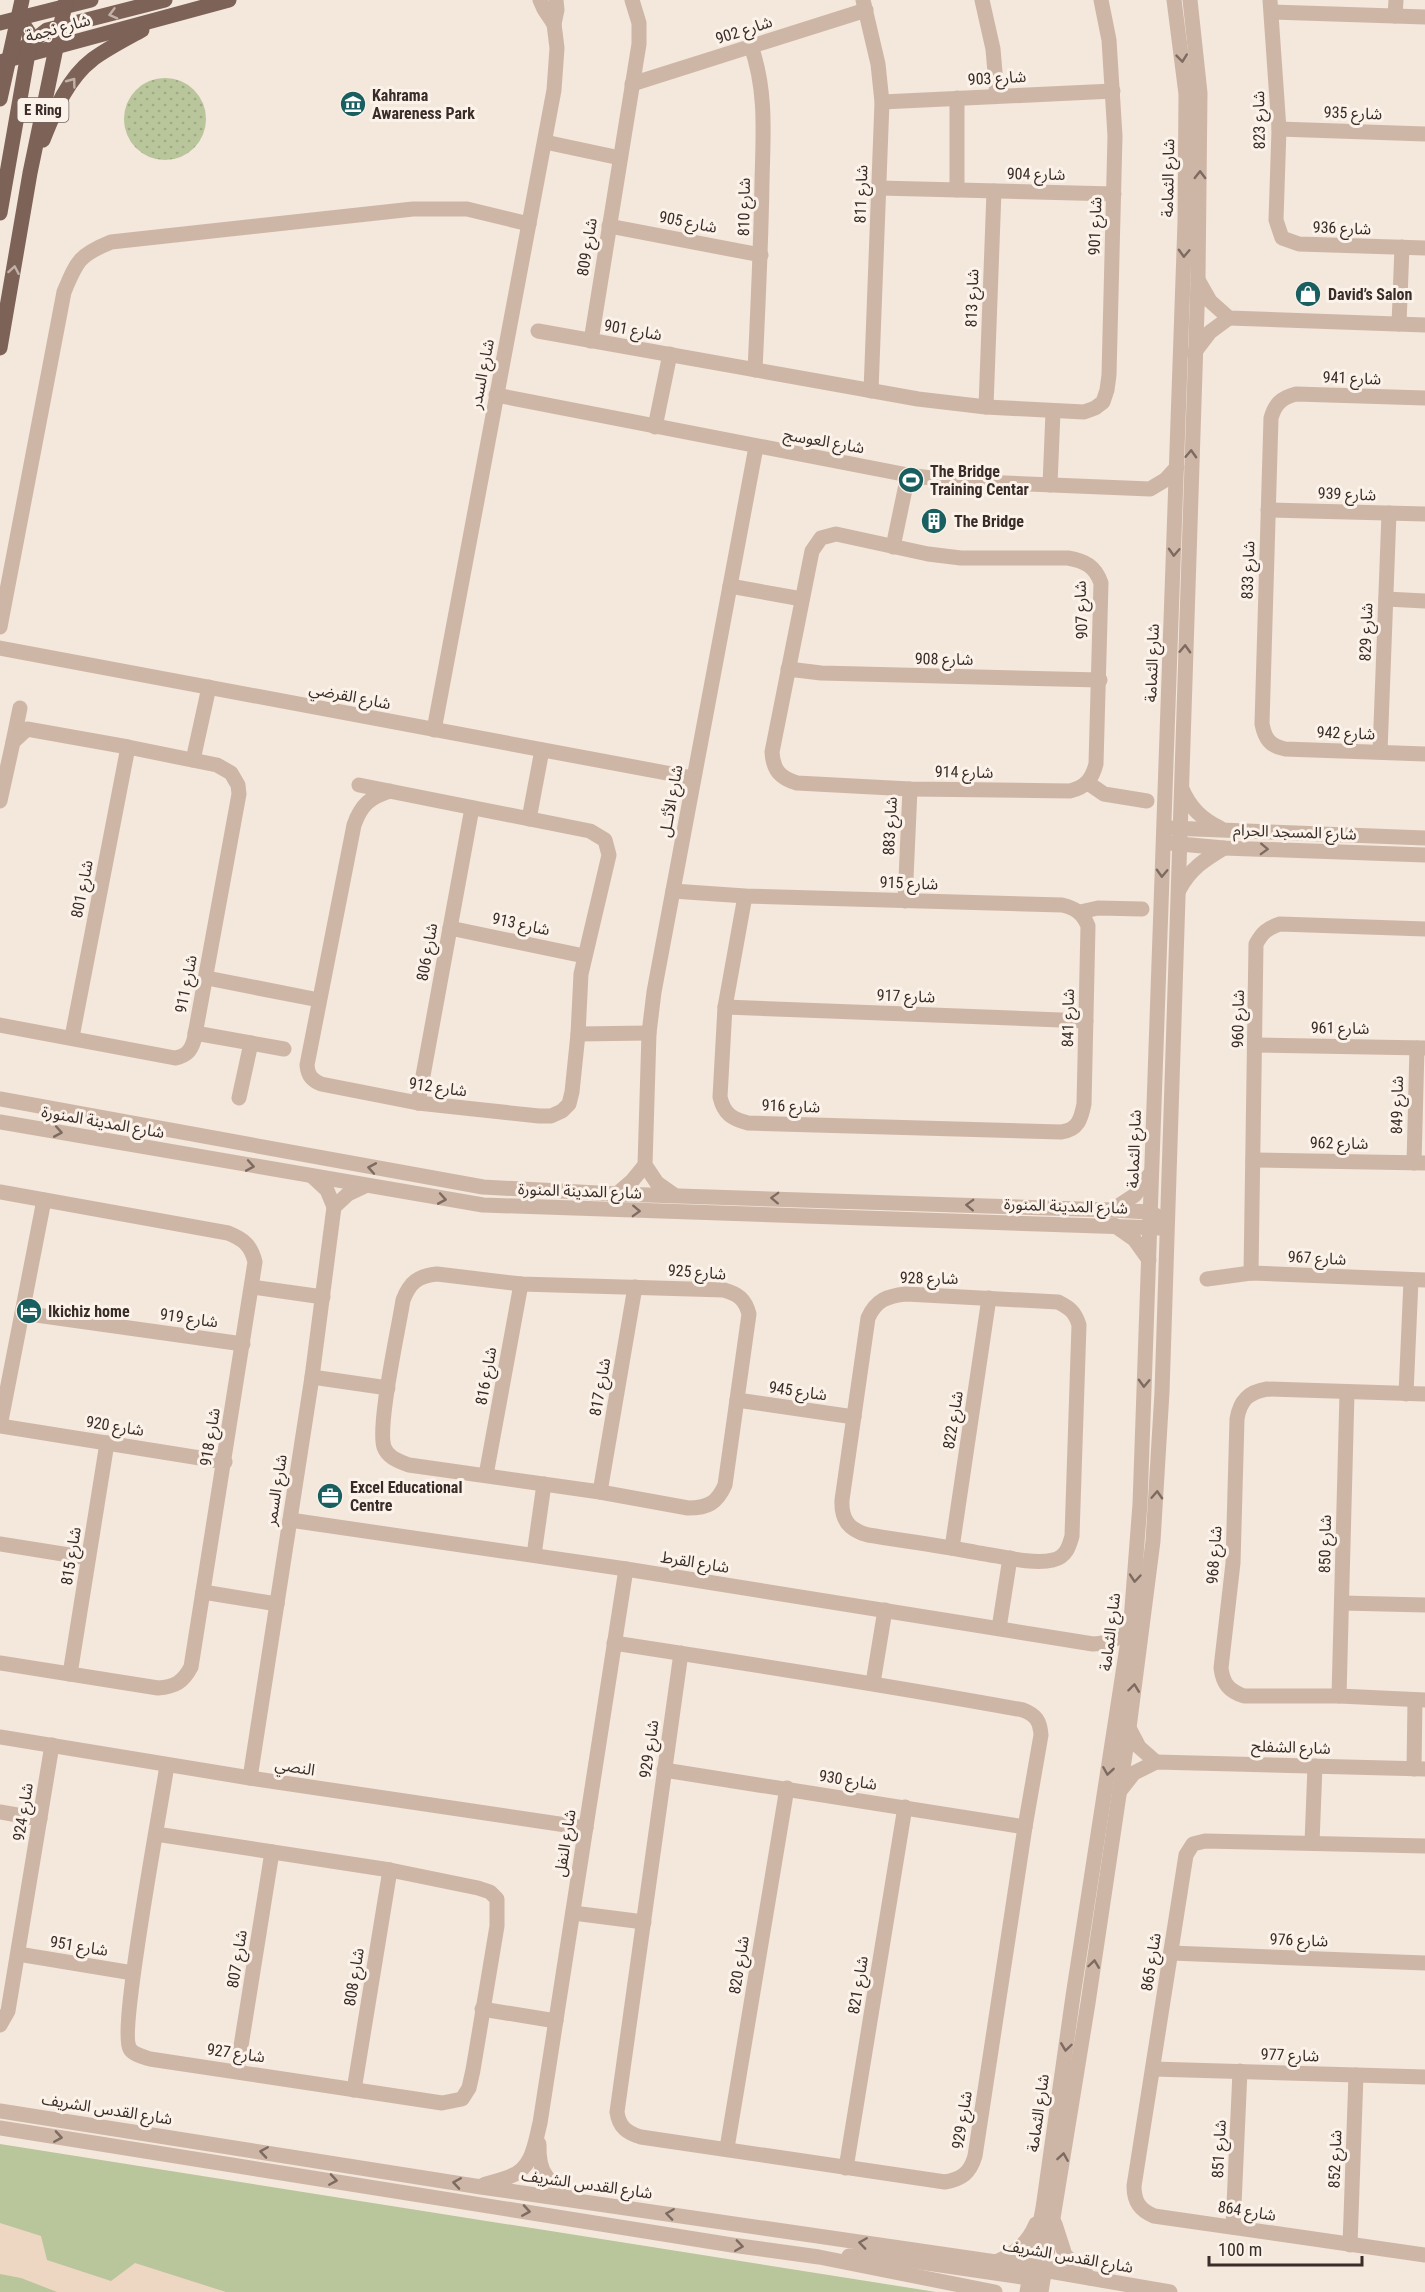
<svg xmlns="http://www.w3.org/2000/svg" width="1425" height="2292" viewBox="0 0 1425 2292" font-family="'Roboto Condensed','Noto Sans Arabic',sans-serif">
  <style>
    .grass { fill: url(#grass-dots) }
    .park { fill: #b9c59a }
    .plaza { fill: #eed7c2 }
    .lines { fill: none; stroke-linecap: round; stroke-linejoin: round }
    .minor { stroke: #ceb6a6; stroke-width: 15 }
    .major { stroke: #7d6258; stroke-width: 15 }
    .oneway { stroke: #c2b1a8 }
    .oneway2 { stroke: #7d6a61 }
    .labels { text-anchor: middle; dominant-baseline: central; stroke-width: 6; stroke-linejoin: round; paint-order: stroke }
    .shield { fill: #fbf2e9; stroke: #746762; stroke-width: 1.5 }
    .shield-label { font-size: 15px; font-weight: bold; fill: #3a2c28 }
    .street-label { font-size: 16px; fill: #3a2c28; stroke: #fbf2e9 }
    .poi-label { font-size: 16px; font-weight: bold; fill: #3a2c28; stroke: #fbf2e9; text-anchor: start }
  </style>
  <defs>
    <pattern id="grass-dots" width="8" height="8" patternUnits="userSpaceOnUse" patternTransform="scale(1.5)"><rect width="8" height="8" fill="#b9c59a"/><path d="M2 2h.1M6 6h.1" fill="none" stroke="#a0a985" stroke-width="1.8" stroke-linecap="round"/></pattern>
  </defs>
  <rect width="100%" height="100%" fill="#f4e7dc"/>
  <circle class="grass" cx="165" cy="119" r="41"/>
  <path class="park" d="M0,2144L936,2292H0Z"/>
  <path class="plaza" d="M0,2223L41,2236L47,2260L111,2281L135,2263L226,2292H57L21,2278L0,2274Z"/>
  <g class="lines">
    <g class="minor">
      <path d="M540,0L544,9L554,24"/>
      <path d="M863,0L878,64L882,102L871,391"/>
      <path d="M982,0L993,49L997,96"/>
      <path d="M1270,0L1279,129L1276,220L1282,238L1299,244L1425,248"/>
      <path d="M1272,12L1425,17"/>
      <path d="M1395,16L1396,0"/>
      <path d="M751,46C767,91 763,136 762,182C761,245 758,307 755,370"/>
      <path d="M632,84L866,10"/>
      <path d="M882,102L1113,91"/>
      <path d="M1279,129L1425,134"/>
      <path d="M545,142L620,158"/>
      <path d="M879,188L1114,194"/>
      <path d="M957,190V98"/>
      <path d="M609,226L761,255"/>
      <path d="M1198,280L1210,301L1229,318L1425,325"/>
      <path d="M1399,324L1402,247"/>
      <path d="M538,331L918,399L986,407L1084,412L1095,408L1103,402L1107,390L1109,375L1115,136L1109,40L1101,0"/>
      <path d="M591,341L639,44V23L632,0"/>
      <path d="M1194,353L1210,332L1229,318"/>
      <path d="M496,395L908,475L954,481L1150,489L1165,480L1177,467"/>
      <path d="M1425,398L1296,394C1281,398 1275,404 1271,418L1262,724C1265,739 1270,746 1285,749L1425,754"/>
      <path d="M986,407L994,191"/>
      <path d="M655,427L670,354"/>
      <path d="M1050,485L1053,412"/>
      <path d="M1268,510L1425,514"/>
      <path d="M836,534L928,554L961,558H1068C1085,561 1095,566 1101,583L1096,764C1092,779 1086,787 1070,791L910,789L797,783C780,778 773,770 772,752L812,551L821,538Z"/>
      <path d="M893,547L908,475"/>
      <path d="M730,586L802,599"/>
      <path d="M1386,599L1425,601"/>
      <path d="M0,627L64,292C77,261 79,255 111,242L413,209H467L529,224"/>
      <path d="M0,648L693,778"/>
      <path d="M788,669L821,673L1100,680"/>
      <path d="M434,730L554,90L557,48L554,24L557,10L556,0"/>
      <path d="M13,742L20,708"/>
      <path d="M1380,752L1389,513"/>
      <path d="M193,760L209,687"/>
      <path d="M1088,783L1104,794L1147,801"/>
      <path d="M359,785L590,831L605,840L609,855L581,974L578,1034L572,1092L569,1104L562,1111L551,1116H539L418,1103L321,1084C312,1080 308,1076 307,1065L354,825C361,805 370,797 390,791"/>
      <path d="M1182,789C1190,808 1202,819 1220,828"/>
      <path d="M0,801L13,742L27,729L128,747L217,765L231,773L238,785L239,794L194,1040C191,1051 186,1056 175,1058L0,1025"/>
      <path d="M529,819L542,750"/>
      <path d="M1170,828L1425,838"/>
      <path d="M1169,843L1224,848L1425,855"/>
      <path d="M1179,890C1190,869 1204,860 1224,848"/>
      <path d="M673,891L745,896L1062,905C1075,908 1083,913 1088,926L1084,1104C1081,1119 1078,1130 1061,1132L748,1123C732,1119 724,1114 720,1097L725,1007L745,896"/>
      <path d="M905,901L910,789"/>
      <path d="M1080,912L1098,908L1142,909"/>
      <path d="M450,928L584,956"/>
      <path d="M207,978L319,1000"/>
      <path d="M725,1007L1086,1021"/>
      <path d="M195,1033L284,1049"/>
      <path d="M578,1034L649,1033"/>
      <path d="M72,1037L128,747"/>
      <path d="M1255,1045L1425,1048"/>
      <path d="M239,1098L251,1043"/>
      <path d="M0,1099L483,1187L617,1194L1112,1210L1149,1212L1157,1216"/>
      <path d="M418,1103L472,808"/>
      <path d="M0,1122L483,1205L1159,1228"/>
      <path d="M1253,1160L1425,1163"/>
      <path d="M1414,1163L1417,1048"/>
      <path d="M0,1192L228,1233C243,1239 251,1245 255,1262L191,1667C183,1682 175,1687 158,1688L0,1663"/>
      <path d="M617,1194L632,1181L645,1165"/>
      <path d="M674,1195L657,1183L645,1165L649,1033L654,992L756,447"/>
      <path d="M44,1200L0,1426L225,1462"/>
      <path d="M334,1207L348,1194L365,1186"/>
      <path d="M1112,1210L1135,1195L1150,1174"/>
      <path d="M1114,1225L1134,1239L1149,1260"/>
      <path d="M1251,1273L1256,944C1262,933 1267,928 1280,924L1425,929"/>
      <path d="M437,1274L521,1284L724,1290C738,1294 745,1299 749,1314L725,1485C717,1503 708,1508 688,1508L600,1492L409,1465C399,1461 388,1458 384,1447C377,1425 399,1327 403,1300C410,1282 418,1276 437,1274Z"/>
      <path d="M1207,1279L1251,1273L1425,1280"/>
      <path d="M252,1287L323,1297"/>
      <path d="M906,1294L1058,1302C1070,1308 1075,1312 1079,1325L1072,1536C1069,1547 1066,1557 1053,1560C1033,1565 1000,1556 979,1553C942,1546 905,1541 868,1535C849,1530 841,1520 842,1500L868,1318C876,1300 887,1296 906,1294Z"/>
      <path d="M22,1313L243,1344"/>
      <path d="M312,1377L388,1388"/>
      <path d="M1406,1394L1411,1280"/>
      <path d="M1425,1394L1267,1389C1249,1392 1240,1400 1237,1419L1233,1563L1221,1668C1223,1684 1229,1691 1244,1696H1339L1425,1700"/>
      <path d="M737,1400L854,1417"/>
      <path d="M486,1475L521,1284"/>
      <path d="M600,1492L635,1287"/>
      <path d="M290,1520L626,1569L1093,1644C1111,1643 1120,1639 1130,1624"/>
      <path d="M0,1544L88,1558"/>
      <path d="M952,1548L989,1298"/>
      <path d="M534,1555L544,1484"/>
      <path d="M203,1592L277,1604"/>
      <path d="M1342,1603L1425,1605"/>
      <path d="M999,1628L1010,1558"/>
      <path d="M614,1643C751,1664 887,1685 1023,1710C1036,1715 1040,1721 1041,1735L1025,1827L975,2156C970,2173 962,2179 945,2182L641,2137C627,2133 619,2127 617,2112L681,1653"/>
      <path d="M70,1674L107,1443"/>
      <path d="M873,1683L885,1610"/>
      <path d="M1339,1696L1347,1393"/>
      <path d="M1129,1728L1139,1747L1156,1762"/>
      <path d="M0,1737L250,1778L586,1828"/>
      <path d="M1414,1769L1415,1700"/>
      <path d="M664,1770L1025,1827"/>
      <path d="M250,1778L312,1377L334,1207L327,1190L313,1177"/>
      <path d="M1119,1792L1134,1773L1156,1762L1425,1769"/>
      <path d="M0,1812L40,1819"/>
      <path d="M156,1834L390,1870L478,1888L490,1892L497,1899V1926L473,2070L469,2088L462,2099L442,2103L150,2059C144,2057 134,2055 130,2049C118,2032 162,1801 167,1765"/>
      <path d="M1312,1843L1315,1766"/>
      <path d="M1425,1846L1205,1841L1193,1844L1186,1855L1134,2186C1134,2202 1140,2210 1154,2216L1425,2255"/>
      <path d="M573,1913L644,1922"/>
      <path d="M1171,1953L1425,1963"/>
      <path d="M18,1954L133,1973"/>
      <path d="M482,2009L556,2021"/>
      <path d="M0,2025L8,2011L52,1745"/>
      <path d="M1153,2069L1425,2077"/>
      <path d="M237,2071L272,1852"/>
      <path d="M354,2090L390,1870"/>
      <path d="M0,2111L481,2187L996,2262L1170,2292"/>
      <path d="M0,2128L732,2245L819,2257L995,2292"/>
      <path d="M539,2144C538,2175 548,2182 574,2196"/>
      <path d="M727,2148L787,1788"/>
      <path d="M846,2168L905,1807"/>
      <path d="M483,2185C492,2182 502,2180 511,2176C533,2168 535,2142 540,2123L626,1569"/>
      <path d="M1055,2224L1065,2255L1090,2278"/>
      <path d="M1233,2227L1240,2071"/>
      <path d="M1350,2245L1356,2075"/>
      <path d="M849,2256L886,2257L1028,2278"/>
      <path d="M996,2262C1015,2254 1028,2243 1036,2224"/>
      <path d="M1027,2292L1043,2208L1073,1996L1131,1621L1140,1504L1185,222L1186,94L1174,0"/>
      <path d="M1041,2292L1088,2003L1129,1728L1153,1541L1162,1392L1198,279L1200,93L1190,0"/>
    </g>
    <g class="major">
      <path d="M0,23L91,0"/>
      <path d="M25,47L47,30L165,0"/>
      <path d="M0,62L229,0"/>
      <path d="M0,99L22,0"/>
      <path d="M43,140C55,110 67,79 93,59C108,48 126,39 142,30"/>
      <path d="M0,213L30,42L29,33L19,18"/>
      <path d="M0,348L30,173L66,0"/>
    </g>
  </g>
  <defs><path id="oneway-chevron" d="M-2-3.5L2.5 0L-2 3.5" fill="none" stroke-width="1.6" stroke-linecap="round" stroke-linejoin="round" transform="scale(1.5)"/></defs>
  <g class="oneway">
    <use href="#oneway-chevron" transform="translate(113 14) rotate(165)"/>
    <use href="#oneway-chevron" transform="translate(72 82) rotate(-53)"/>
    <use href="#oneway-chevron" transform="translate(14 270) rotate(-80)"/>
  </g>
  <g class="oneway2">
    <use href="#oneway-chevron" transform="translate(1182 58) rotate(84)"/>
    <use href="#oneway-chevron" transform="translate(1200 175) rotate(-89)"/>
    <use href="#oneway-chevron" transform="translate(1184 253) rotate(92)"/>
    <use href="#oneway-chevron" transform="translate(1191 454) rotate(-88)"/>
    <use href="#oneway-chevron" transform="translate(1174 552) rotate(93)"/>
    <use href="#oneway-chevron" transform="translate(1185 649) rotate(-88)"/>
    <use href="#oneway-chevron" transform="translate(1264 849) rotate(2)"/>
    <use href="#oneway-chevron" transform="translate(1162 873) rotate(92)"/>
    <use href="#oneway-chevron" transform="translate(58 1132) rotate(10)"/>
    <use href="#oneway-chevron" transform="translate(250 1166) rotate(10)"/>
    <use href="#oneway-chevron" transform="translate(372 1168) rotate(-170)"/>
    <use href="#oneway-chevron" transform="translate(775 1198) rotate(-178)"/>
    <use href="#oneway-chevron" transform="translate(442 1199) rotate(10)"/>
    <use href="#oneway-chevron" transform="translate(970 1205) rotate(-178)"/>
    <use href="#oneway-chevron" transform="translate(636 1211) rotate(2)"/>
    <use href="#oneway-chevron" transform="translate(1144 1383) rotate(92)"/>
    <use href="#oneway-chevron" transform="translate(1157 1495) rotate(-87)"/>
    <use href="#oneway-chevron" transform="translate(1135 1578) rotate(95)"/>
    <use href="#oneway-chevron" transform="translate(1134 1688) rotate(-83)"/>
    <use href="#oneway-chevron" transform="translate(1108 1771) rotate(99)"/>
    <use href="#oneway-chevron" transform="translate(1094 1964) rotate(-82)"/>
    <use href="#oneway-chevron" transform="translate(1066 2047) rotate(98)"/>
    <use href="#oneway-chevron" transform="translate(58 2137) rotate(9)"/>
    <use href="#oneway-chevron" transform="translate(264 2152) rotate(-171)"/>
    <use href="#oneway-chevron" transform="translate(1063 2157) rotate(-81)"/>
    <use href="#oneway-chevron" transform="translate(333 2180) rotate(9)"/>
    <use href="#oneway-chevron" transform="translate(457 2183) rotate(-171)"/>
    <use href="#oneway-chevron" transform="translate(526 2211) rotate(9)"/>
    <use href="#oneway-chevron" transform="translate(670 2214) rotate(-172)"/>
    <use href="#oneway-chevron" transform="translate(863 2243) rotate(-172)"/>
    <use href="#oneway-chevron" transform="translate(739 2246) rotate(8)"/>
  </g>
  <defs>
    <g id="museum-disc" transform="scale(1.35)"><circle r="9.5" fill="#195f5f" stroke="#fbf2e9"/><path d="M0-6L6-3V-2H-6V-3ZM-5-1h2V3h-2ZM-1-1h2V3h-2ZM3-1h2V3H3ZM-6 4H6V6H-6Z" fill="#fff"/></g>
    <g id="shop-disc" transform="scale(1.35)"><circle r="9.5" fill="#195f5f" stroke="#fbf2e9"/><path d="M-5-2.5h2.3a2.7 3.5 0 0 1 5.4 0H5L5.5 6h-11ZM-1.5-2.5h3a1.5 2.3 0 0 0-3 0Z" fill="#fff"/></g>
    <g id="stadium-disc" transform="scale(1.35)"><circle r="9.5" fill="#195f5f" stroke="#fbf2e9"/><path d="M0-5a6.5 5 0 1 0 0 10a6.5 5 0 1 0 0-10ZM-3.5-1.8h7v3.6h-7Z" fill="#fff"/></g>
    <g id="building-disc" transform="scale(1.35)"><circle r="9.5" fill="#195f5f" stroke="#fbf2e9"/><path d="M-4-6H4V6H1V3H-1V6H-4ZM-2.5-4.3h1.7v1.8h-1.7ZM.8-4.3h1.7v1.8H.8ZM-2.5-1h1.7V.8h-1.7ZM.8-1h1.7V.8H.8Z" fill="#fff"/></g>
    <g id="hotel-disc" transform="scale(1.35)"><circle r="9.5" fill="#195f5f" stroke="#fbf2e9"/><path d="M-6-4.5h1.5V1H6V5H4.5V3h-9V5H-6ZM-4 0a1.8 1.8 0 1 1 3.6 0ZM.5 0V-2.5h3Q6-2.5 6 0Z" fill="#fff"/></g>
    <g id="office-disc" transform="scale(1.35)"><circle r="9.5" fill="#195f5f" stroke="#fbf2e9"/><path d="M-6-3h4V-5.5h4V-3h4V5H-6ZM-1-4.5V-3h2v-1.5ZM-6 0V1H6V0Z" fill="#fff"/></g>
  </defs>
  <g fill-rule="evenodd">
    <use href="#museum-disc" x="353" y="104"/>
    <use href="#shop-disc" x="1308" y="294"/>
    <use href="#stadium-disc" x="911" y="480"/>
    <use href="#building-disc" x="934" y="521"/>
    <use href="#hotel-disc" x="29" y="1311"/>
    <use href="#office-disc" x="330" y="1496"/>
  </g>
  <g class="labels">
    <rect class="shield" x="17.5" y="98" width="51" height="24" rx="4.5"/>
    <g class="shield-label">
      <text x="43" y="110">E Ring</text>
    </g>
    <g class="street-label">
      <text transform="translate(58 28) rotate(-15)">شارع نجمة</text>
      <text transform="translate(744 30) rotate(-18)">شارع 902</text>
      <text transform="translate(997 78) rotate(-3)">شارع 903</text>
      <text transform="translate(1353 113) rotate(2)">شارع 935</text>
      <text transform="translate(1259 120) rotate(-91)">شارع 823</text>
      <text transform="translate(1036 174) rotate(1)">شارع 904</text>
      <text transform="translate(1168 178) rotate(-89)">شارع الثمامة</text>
      <text transform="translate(861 194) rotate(-88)">شارع 811</text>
      <text transform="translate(744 207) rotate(-89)">شارع 810</text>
      <text transform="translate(688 222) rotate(11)">شارع 905</text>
      <text transform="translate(1095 226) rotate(-88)">شارع 901</text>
      <text transform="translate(1342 228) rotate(2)">شارع 936</text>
      <text transform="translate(587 247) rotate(-81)">شارع 809</text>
      <text transform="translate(972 298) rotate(-88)">شارع 813</text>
      <text transform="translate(633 330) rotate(10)">شارع 901</text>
      <text transform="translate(482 374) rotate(-79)">شارع السدر</text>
      <text transform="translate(1352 378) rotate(2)">شارع 941</text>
      <text transform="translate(824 441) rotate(10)">شارع العوسج</text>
      <text transform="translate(1347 494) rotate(2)">شارع 939</text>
      <text transform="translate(1248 570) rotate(-88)">شارع 833</text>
      <text transform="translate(1081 610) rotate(-92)">شارع 907</text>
      <text transform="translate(1366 632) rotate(-88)">شارع 829</text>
      <text transform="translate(944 659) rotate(1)">شارع 908</text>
      <text transform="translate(1152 663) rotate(-88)">شارع الثمامة</text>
      <text transform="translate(350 696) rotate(11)">شارع القرضي</text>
      <text transform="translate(1346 733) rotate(2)">شارع 942</text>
      <text transform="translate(964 772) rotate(1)">شارع 914</text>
      <text transform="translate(671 801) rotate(-80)">شارع الأثــل</text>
      <text transform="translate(890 826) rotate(-87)">شارع 883</text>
      <text transform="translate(1295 832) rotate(2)">شارع المسجد الحرام</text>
      <text transform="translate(909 883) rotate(2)">شارع 915</text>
      <text transform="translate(82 889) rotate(-79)">شارع 801</text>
      <text transform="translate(521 924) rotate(12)">شارع 913</text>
      <text transform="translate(427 952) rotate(-80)">شارع 806</text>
      <text transform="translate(186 984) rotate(-79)">شارع 911</text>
      <text transform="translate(906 996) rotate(2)">شارع 917</text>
      <text transform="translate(1068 1018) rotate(-89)">شارع 841</text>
      <text transform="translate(1238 1019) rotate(-89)">شارع 960</text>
      <text transform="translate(1340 1028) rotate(1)">شارع 961</text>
      <text transform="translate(438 1087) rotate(8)">شارع 912</text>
      <text transform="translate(1397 1105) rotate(-89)">شارع 849</text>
      <text transform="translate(791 1106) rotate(2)">شارع 916</text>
      <text transform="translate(103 1122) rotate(10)">شارع المدينة المنورة</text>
      <text transform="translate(1339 1143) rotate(1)">شارع 962</text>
      <text transform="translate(1134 1149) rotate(-88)">شارع الثمامة</text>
      <text transform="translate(580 1191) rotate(2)">شارع المدينة المنورة</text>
      <text transform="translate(1066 1206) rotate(2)">شارع المدينة المنورة</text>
      <text transform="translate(1317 1258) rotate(3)">شارع 967</text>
      <text transform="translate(697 1272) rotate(4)">شارع 925</text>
      <text transform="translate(929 1278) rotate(1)">شارع 928</text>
      <text transform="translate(189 1318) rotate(8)">شارع 919</text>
      <text transform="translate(486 1376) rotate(-80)">شارع 816</text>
      <text transform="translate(600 1387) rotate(-80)">شارع 817</text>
      <text transform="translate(798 1391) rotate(8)">شارع 945</text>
      <text transform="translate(953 1420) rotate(-81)">شارع 822</text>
      <text transform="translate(115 1426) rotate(9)">شارع 920</text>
      <text transform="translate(210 1437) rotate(-81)">شارع 918</text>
      <text transform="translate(276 1490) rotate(-81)">شارع السمر</text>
      <text transform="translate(1325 1544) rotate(-89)">شارع 850</text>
      <text transform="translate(1214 1555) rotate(-86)">شارع 968</text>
      <text transform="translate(71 1556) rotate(-81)">شارع 815</text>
      <text transform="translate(695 1562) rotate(9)">شارع القرط</text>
      <text transform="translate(1110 1632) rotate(-83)">شارع الثمامة</text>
      <text transform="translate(1291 1747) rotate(2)">شارع الشفلح</text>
      <text transform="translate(649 1749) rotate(-82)">شارع 929</text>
      <text transform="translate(295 1767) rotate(9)">النصي</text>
      <text transform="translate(848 1780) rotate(9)">شارع 930</text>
      <text transform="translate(23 1812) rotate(-81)">شارع 924</text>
      <text transform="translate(565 1843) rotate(-81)">شارع النفل</text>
      <text transform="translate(1299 1940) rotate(2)">شارع 976</text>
      <text transform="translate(79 1946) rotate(9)">شارع 951</text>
      <text transform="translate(237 1959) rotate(-81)">شارع 807</text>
      <text transform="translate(1151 1962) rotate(-81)">شارع 865</text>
      <text transform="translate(739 1965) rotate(-81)">شارع 820</text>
      <text transform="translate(354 1977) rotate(-81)">شارع 808</text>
      <text transform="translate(858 1985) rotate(-81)">شارع 821</text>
      <text transform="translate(236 2053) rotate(8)">شارع 927</text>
      <text transform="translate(1290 2055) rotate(2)">شارع 977</text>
      <text transform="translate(107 2109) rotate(9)">شارع القدس الشريف</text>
      <text transform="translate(1038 2113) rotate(-82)">شارع الثمامة</text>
      <text transform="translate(962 2120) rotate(-81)">شارع 929</text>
      <text transform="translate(1219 2149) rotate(-87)">شارع 851</text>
      <text transform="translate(1335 2159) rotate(-88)">شارع 852</text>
      <text transform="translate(587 2184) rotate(8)">شارع القدس الشريف</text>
      <text transform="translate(1247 2211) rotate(9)">شارع 864</text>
      <text transform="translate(1068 2256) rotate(10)">شارع القدس الشريف</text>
    </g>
    <g class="poi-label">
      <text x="372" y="95">Kahrama<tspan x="372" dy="18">Awareness Park</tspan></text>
      <text x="1328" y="294">David’s Salon</text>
      <text x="930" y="471">The Bridge<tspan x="930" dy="18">Training Centar</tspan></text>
      <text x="954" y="521">The Bridge</text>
      <text x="48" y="1311">Ikichiz home</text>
      <text x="350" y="1487">Excel Educational<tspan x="350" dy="18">Centre</tspan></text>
    </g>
  </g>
  <path d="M1209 2256v9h153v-9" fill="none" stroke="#3a2c28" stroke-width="3"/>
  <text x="1218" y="2256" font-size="18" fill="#3a2c28" stroke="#fbf2e9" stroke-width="4.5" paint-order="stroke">100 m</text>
</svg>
